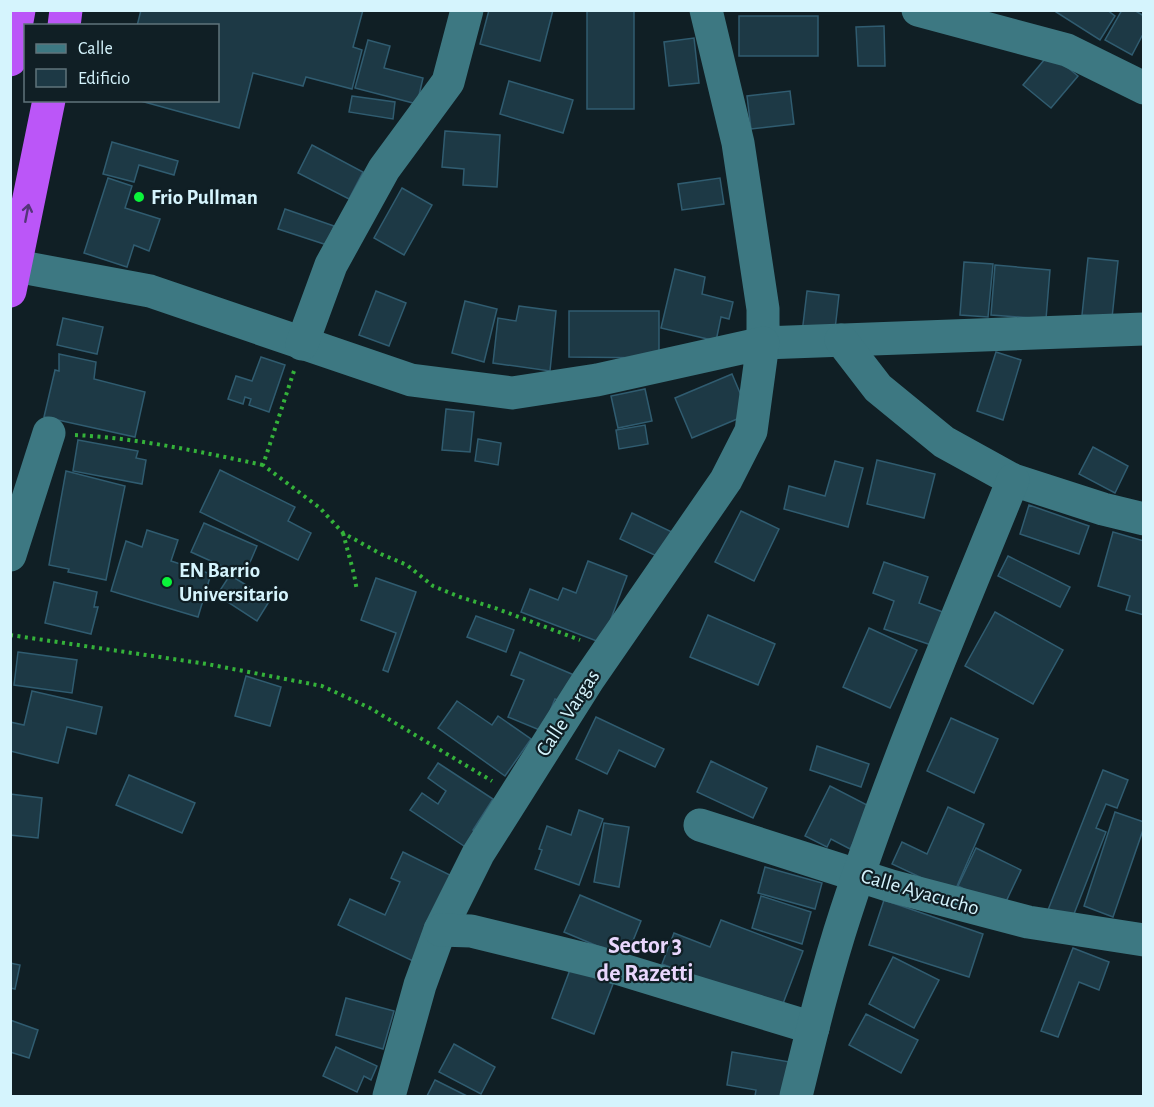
<svg xmlns="http://www.w3.org/2000/svg" width="1154" height="1107" viewBox="0 0 1154 1107" font-family="'Alegreya Sans',sans-serif">
  <style>
    .building { fill: #1d3945; stroke: #305c70; stroke-width: 1.5 }
    .lines { fill: none; stroke-linecap: round; stroke-linejoin: round }
    .path { stroke: #34b23a; stroke-width: 4; stroke-dasharray: 3 4.5; stroke-linecap: butt }
    .minor { stroke: #3d7882; stroke-width: 33 }
    .highway { stroke: #bb56f8; stroke-width: 33 }
    .oneway { stroke: #543579 }
    .poi-dot { fill: #0af43a; stroke: #101f25; stroke-width: 2 }
    .labels { text-anchor: middle; dominant-baseline: central; stroke-width: 4.5; stroke-linejoin: round; paint-order: stroke }
    .poi-label { font-size: 21px; font-weight: bold; fill: #d5f4fd; stroke: #101f25; text-anchor: start }
    .street-label { font-size: 21px; fill: #d5f4fd; stroke: #101f25 }
    .quarter-label { font-size: 24px; font-weight: bold; fill: #e9d7fd; stroke: #101f25 }
  </style>
  <rect width="100%" height="100%" fill="#101f25"/>
  <g class="building">
    <path d="M141,10H363L353,47L362,50L352,89L306,77L303,86L253,73L239,128L137,100H218V26H137Z"/>
    <path d="M489,10H553L540,61L480,44Z"/>
    <rect x="587" y="10" width="47" height="99"/>
    <path d="M1057,10H1107L1115,16L1100,40L1056,12Z"/>
    <path d="M1122,10H1134L1144,16V37L1142,36L1132,55L1105,40Z"/>
    <rect x="739" y="16" width="79" height="40"/>
    <path d="M884,26L885,66H858L856,27Z"/>
    <path d="M694,38L699,83L669,86L664,42Z"/>
    <path d="M368,40L390,46L384,68L423,78L417,104L355,88Z"/>
    <path d="M1050,53L1078,76L1051,108L1023,85Z"/>
    <path d="M509,81L573,100L563,133L500,114Z"/>
    <path d="M790,91L794,124L751,129L747,96Z"/>
    <path d="M352,96L395,102L393,119L349,112Z"/>
    <path d="M445,131L500,135L497,187L463,185L464,169L442,167Z"/>
    <path d="M112,142L178,161L174,175L139,165L134,182L103,174Z"/>
    <path d="M312,145L363,172L349,199L298,173Z"/>
    <path d="M108,178L132,186L125,208L160,219L149,251L134,245L127,267L84,253Z"/>
    <path d="M720,178L724,204L682,210L678,184Z"/>
    <path d="M402,188L432,205L404,255L374,238Z"/>
    <path d="M285,209L334,226L327,245L278,229Z"/>
    <path d="M1088,258L1118,261L1112,318L1082,315Z"/>
    <path d="M964,262L993,264L988,317L960,315Z"/>
    <path d="M995,265L1050,270L1046,319L991,315Z"/>
    <path d="M675,269L705,277L702,294L733,302L729,319L721,317L716,341L661,328Z"/>
    <path d="M376,291L406,303L389,346L359,335Z"/>
    <path d="M807,291L839,295L834,338L802,333Z"/>
    <path d="M465,301L497,309L484,362L452,353Z"/>
    <path d="M519,306L556,311L550,371L493,363L498,318L516,321Z"/>
    <path d="M569,311H659V358L569,357Z"/>
    <path d="M63,318L103,327L97,354L57,345Z"/>
    <path d="M996,352L1021,360L1003,420L977,411Z"/>
    <path d="M59,354L96,362L94,379L145,392L135,437L44,417L55,370L59,371Z"/>
    <path d="M261,357L285,365L269,412L249,405L251,399L245,397L243,404L228,399L236,376L252,381Z"/>
    <path d="M732,374L749,414L692,438L675,398Z"/>
    <path d="M645,389L652,421L618,428L611,396Z"/>
    <path d="M446,409L474,412L470,452L442,450Z"/>
    <path d="M645,425L648,444L619,449L616,430Z"/>
    <path d="M478,439L501,443L498,465L475,461Z"/>
    <path d="M78,440L138,451L136,458L146,460L142,484L73,471Z"/>
    <path d="M1093,447L1128,466L1115,493L1079,474Z"/>
    <path d="M877,460L935,474L924,518L867,504Z"/>
    <path d="M835,461L863,468L848,527L784,509L789,486L825,496Z"/>
    <path d="M220,470L295,507L288,521L311,533L298,560L200,512Z"/>
    <path d="M66,471L125,486L106,580L68,572L69,569L49,565Z"/>
    <path d="M1029,505L1089,526L1079,554L1020,534Z"/>
    <path d="M741,511L779,529L754,581L715,562Z"/>
    <path d="M632,513L672,532L661,558L620,539Z"/>
    <path d="M204,523L257,546L244,576L191,552Z"/>
    <path d="M147,530L178,540L171,561L211,574L198,617L111,591L126,541L142,547Z"/>
    <path d="M1113,532L1144,541V615L1126,610L1130,596L1098,586Z"/>
    <path d="M1008,556L1070,587L1060,607L998,576Z"/>
    <path d="M588,561L627,576L602,643L521,612L530,589L558,600L563,588L576,593Z"/>
    <path d="M884,562L928,577L919,603L948,614L937,647L884,629L894,601L873,593Z"/>
    <path d="M230,575L270,600L257,621L217,595Z"/>
    <path d="M376,578L416,592L388,672L383,670L396,633L361,620Z"/>
    <path d="M54,582L97,592L94,607H98L91,634L45,623Z"/>
    <path d="M995,612L1063,650L1033,704L965,666Z"/>
    <path d="M708,615L775,644L758,685L690,657Z"/>
    <path d="M476,616L514,630L506,652L467,637Z"/>
    <path d="M869,628L917,650L890,708L843,687Z"/>
    <path d="M18,652L77,660L72,693L14,685Z"/>
    <path d="M520,652L574,675L563,702L555,699L542,731L508,717L524,680L511,675Z"/>
    <path d="M246,676L281,687L270,726L235,716Z"/>
    <path d="M32,691L102,707L96,734L67,727L58,763L10,751V722L24,725Z"/>
    <path d="M457,701L492,725L498,716L531,739L505,776L438,728Z"/>
    <path d="M596,717L664,749L655,767L619,750L607,774L576,759Z"/>
    <path d="M951,718L998,739L974,793L927,771Z"/>
    <path d="M817,746L869,764L861,787L810,770Z"/>
    <path d="M711,761L767,788L753,818L697,792Z"/>
    <path d="M438,763L493,799L473,830L477,833L467,848L410,810L422,793L438,804L446,791L428,778Z"/>
    <path d="M1103,770L1128,780L1117,808L1106,804L1096,828L1106,832L1072,919L1048,910Z"/>
    <path d="M129,775L195,803L182,833L116,805Z"/>
    <path d="M830,786L871,807L850,849L831,839L827,847L805,836Z"/>
    <path d="M10,794L42,798L38,838L10,835Z"/>
    <path d="M948,807L984,824L954,893L892,864L902,842L927,854Z"/>
    <path d="M579,810L603,819L579,885L535,869L542,850L539,849L547,826L571,835Z"/>
    <path d="M1115,812L1144,822V827L1113,917L1084,906Z"/>
    <path d="M604,823L629,827L619,887L594,882Z"/>
    <path d="M976,848L1021,870L1003,908L958,886Z"/>
    <path d="M403,852L454,877L413,961L338,925L350,899L385,915L400,882L391,878Z"/>
    <path d="M765,867L822,883L815,909L758,893Z"/>
    <path d="M580,895L641,921L626,958L564,932Z"/>
    <path d="M761,896L811,912L802,944L752,928Z"/>
    <path d="M884,900L983,934L969,977L869,945Z"/>
    <path d="M721,920L803,951L781,1009L662,964L674,933L710,947Z"/>
    <path d="M1073,948L1109,962L1099,990L1079,982L1058,1037L1041,1031Z"/>
    <path d="M893,957L939,980L914,1028L869,1004Z"/>
    <path d="M10,963L20,965L15,989L10,988Z"/>
    <path d="M571,967L613,984L594,1034L552,1018Z"/>
    <path d="M346,998L394,1011L383,1049L336,1035Z"/>
    <path d="M866,1014L918,1040L901,1073L849,1045Z"/>
    <path d="M10,1020L38,1030L29,1058L10,1052Z"/>
    <path d="M454,1044L495,1067L481,1094L439,1072Z"/>
    <path d="M336,1047L377,1066L371,1080L364,1076L357,1092L323,1076Z"/>
    <path d="M732,1052L790,1062L784,1096H755L756,1090L727,1085Z"/>
    <path d="M435,1080L467,1096H427Z"/>
  </g>
  <g class="lines">
    <g class="path">
      <path d="M294,371L263,465L320,508L343,533L381,554L407,565L433,586L460,597L495,608L580,640"/>
      <path d="M75,435C138,438 201,452 263,465"/>
      <path d="M343,533L354,574L357,591"/>
      <path d="M10,635L207,664L322,686L370,708L492,781"/>
    </g>
    <g class="minor">
      <path d="M706,10L738,143L763,309V343L1144,329"/>
      <path d="M918,10L1067,50L1144,88"/>
      <path d="M16,266L150,291L411,380L512,393L597,380L763,343L751,431L726,480L588,680L478,854L440,930L420,985L389,1096"/>
      <path d="M841,340L878,388L944,442L1013,480L1103,509L1144,519"/>
      <path d="M302,344L331,265L384,169L448,82L467,10"/>
      <path d="M10,555L49,433"/>
      <path d="M700,825L891,886L1028,922L1144,940"/>
      <path d="M440,930L471,931L597,962L813,1028"/>
      <path d="M796,1096C811,1035 826,973 846,912C894,765 955,623 1013,480"/>
    </g>
    <g class="highway">
      <path d="M64,26L66,10"/>
      <path d="M10,60L19,10"/>
      <path d="M10,291L49,100"/>
    </g>
  </g>
  <defs><path id="oneway-shaft" d="M-6 0H5M1.5-3L5.5 0L1.5 3" fill="none" stroke-width="1.6" stroke-linecap="round" stroke-linejoin="round" transform="scale(1.5)"/></defs>
  <use class="oneway" href="#oneway-shaft" transform="translate(27 213) rotate(-79)"/>
  <g class="poi-dot">
    <circle cx="139" cy="197" r="6"/>
    <circle cx="167" cy="582" r="6"/>
  </g>
  <g class="labels">
    <g class="poi-label">
      <text x="151" y="197">Frio Pullman</text>
      <text x="179" y="570">EN Barrio<tspan x="179" dy="24">Universitario</tspan></text>
    </g>
    <g class="street-label">
      <text transform="translate(568 713) rotate(-57)">Calle Vargas</text>
      <text transform="translate(920 892) rotate(16)">Calle Ayacucho</text>
    </g>
    <g class="quarter-label">
      <text x="645" y="946">Sector 3<tspan x="645" dy="28">de Razetti</tspan></text>
    </g>
  </g>
  <rect width="1154" height="1107" fill="none" stroke="#d5f4fd" stroke-width="24"/>
  <rect x="24" y="24" width="195" height="78" fill="#101f25" stroke="#5f747b" stroke-width="1.5"/>
  <rect x="36" y="44" width="30" height="9" fill="#3d7882" stroke="#5f747b" stroke-width="1.5"/>
  <text x="78" y="54" font-size="18" fill="#d5f4fd">Calle</text>
  <rect x="36" y="69" width="30" height="18" fill="#1d3945" stroke="#5f747b" stroke-width="1.5"/>
  <text x="78" y="84" font-size="18" fill="#d5f4fd">Edificio</text>
</svg>
